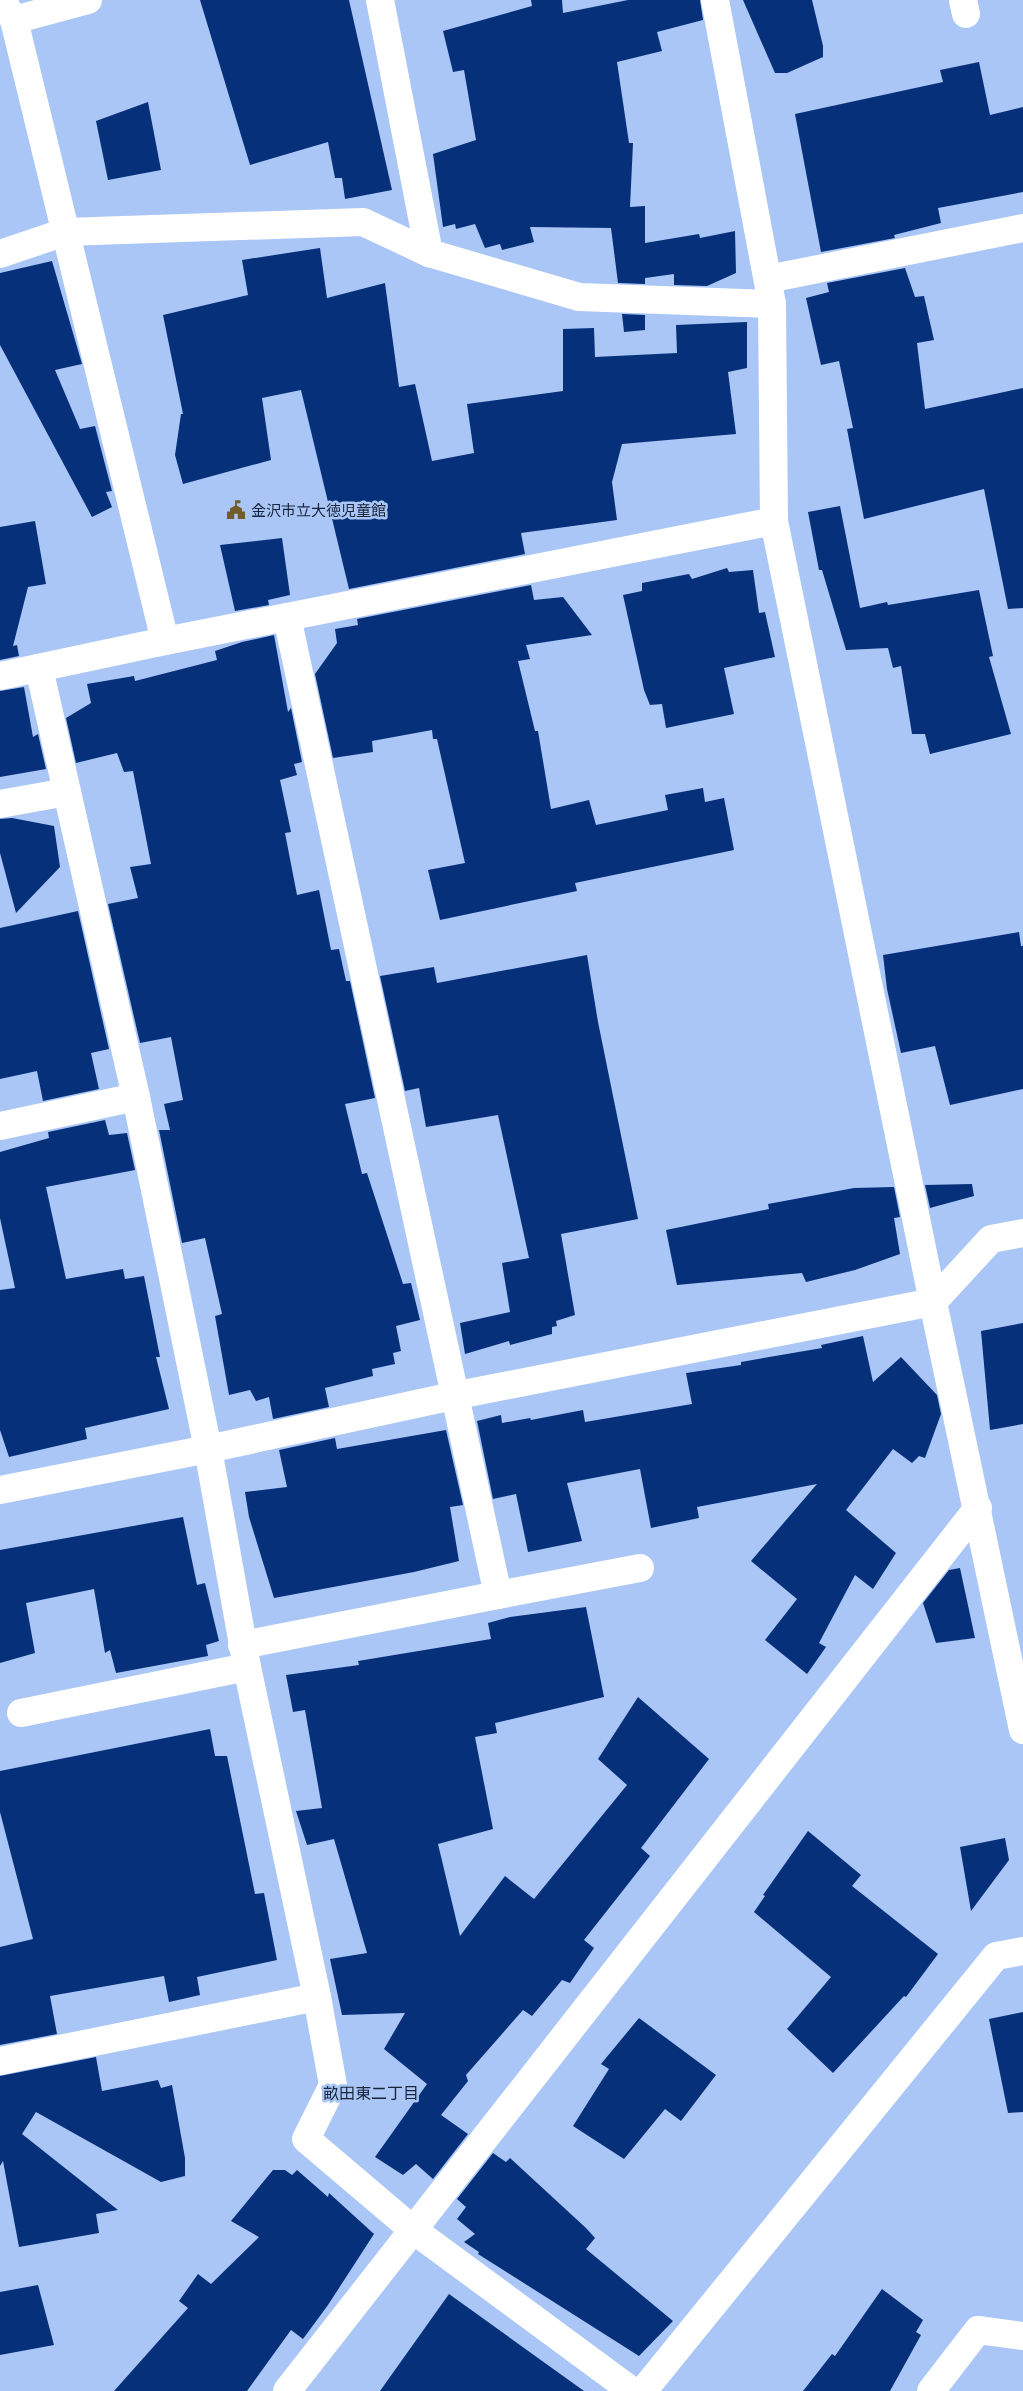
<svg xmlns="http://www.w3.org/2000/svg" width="1023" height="2391" viewBox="0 0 1023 2391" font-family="Manrope,'Noto Sans JP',sans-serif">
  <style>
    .building { fill: #063079 }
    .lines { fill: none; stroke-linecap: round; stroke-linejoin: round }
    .minor { stroke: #fff; stroke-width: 28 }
    .labels { text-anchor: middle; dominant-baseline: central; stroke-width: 5; stroke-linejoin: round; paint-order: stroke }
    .poi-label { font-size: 15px; fill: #17243a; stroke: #aac6f6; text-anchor: start }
    .neighbourhood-label { font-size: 16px; fill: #17243a; stroke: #aac6f6 }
  </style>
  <rect width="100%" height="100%" fill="#aac6f6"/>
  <g class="building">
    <path d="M200,0H349L392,190L345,199L342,178H335L328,142L250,165Z"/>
    <path d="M531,0H562L563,13L628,0H700L703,20L657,32L662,51L617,62L629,143H633L630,207L645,206V243L699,234L700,238L735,231L736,273L707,286L674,285V274L645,278V284L618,283L611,228L530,227L534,242L502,250L500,244L485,248L475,224L456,229L455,224L443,227L433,154L476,140L464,70L453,72L443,31L532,6Z"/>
    <path d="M743,0H812L823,46V57L787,73H775Z"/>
    <path d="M979,62L990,115L1023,107V192L938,208L941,223L894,235L895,238L821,252L795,114L943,82L940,70Z"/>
    <path d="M148,102L161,170L108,180L96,121Z"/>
    <path d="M320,248L327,298L385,283L399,387L415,384L432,461L474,453L467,404L563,391V329L594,328L595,357L677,353L676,325L747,322V368L728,372L736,434L622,444L612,482L617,520L521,533L525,554L349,589L301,390L262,398L271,460L183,484L175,455L181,414H183L163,315L248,295L242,260Z"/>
    <path d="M52,261L82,364L55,370L80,429L95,426L112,491L106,492L112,507L92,517L0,345V273Z"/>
    <path d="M905,268L915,297L924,296L934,340L917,343L925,409L1023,388V608L1008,609L984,489L864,519L847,429L853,428L839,361L821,365L806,298L829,292L827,283Z"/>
    <path d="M622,314L645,315V330L624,332Z"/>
    <path d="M840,506L860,608L887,602L888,605L979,590L993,656L989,657L1011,734L930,754L925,734H912L901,666L893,668L888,648L846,650L822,570H819L808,512Z"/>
    <path d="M35,521L46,584L28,587L13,646L17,645L19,656L0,660V527Z"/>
    <path d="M282,538L290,595L268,600L269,605L235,611L220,545Z"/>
    <path d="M727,568L729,572L753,570L759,613L765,612L775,657L724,668L734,714L666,728L662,704L650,705L644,690L623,595L642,591V583L689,574L692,579Z"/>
    <path d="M531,585L534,600L563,597L592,635L526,645L530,659L518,661L535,731H538L551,809L589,800L596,825L668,810L665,795L703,788L705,802L724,798L734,850L575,883L577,891L440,920L428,870L465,863L437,739H433L432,730L372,741L373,752L333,758L315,674L337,643L335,629L358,625L357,619Z"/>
    <path d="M274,635L288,712L291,708L302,762L294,764L297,775L280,780L291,832L285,833L297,895L319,890L331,950L339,949L346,981H350L375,1098L345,1104L362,1174L367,1173L403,1284L411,1283L420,1320L396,1326L401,1351L393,1353L395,1364L372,1369L373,1376L325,1388L329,1407L273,1419L269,1397L256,1401L250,1390L229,1395L215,1316L222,1314L205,1238L182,1243L159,1130H170L164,1104L183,1100L171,1037L140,1043L108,904L138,898L130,867L151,864L133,771L124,772L117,753L76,763L66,718L91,703L87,684L134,676L135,681L217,660L215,651L242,642Z"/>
    <path d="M24,687L33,737L38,734L46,769L0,777V691Z"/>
    <path d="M12,818L54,826L60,867L16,913L0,853V819Z"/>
    <path d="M78,911L109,1049L91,1053L99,1089L43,1101L37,1071L0,1079V928Z"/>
    <path d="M1019,932L1021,946H1023V1089L950,1105L935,1046L901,1053L887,989L883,955Z"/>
    <path d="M587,955L598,1022L638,1219L561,1234L575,1315L556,1321L557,1326L552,1327V1334L510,1345L509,1341L465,1354L460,1323L510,1312L502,1263L529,1258L498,1115L426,1127L419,1088L405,1091L380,976L434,967L437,983Z"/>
    <path d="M105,1120L109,1135L127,1133L135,1170L46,1187L66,1279L123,1269L125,1279L144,1276L160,1357H156L169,1409L85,1428L87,1439L9,1457L0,1430V1290L15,1288L0,1218V1152L49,1138L48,1132Z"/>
    <path d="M972,1184L974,1196L930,1208L925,1185Z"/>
    <path d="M894,1187L900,1217L894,1218L900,1254L855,1270L806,1282L802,1273L677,1285L666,1230L769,1209L768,1204L854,1188Z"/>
    <path d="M1023,1323V1424L990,1430L981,1331Z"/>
    <path d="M863,1336L873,1382L901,1357L937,1395L941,1414L925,1458L919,1456L912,1463L893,1449L846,1510L896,1553L873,1589L855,1575L819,1643L826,1647L807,1674L765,1640L797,1599L751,1561L817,1484L697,1507L699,1518L651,1528L640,1469L567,1483L582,1541L528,1552L516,1494L493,1499L477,1421L501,1415L502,1423L530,1418L531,1420L583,1410L585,1422L692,1404L686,1373L741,1365V1362L822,1348L821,1345Z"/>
    <path d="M446,1430L463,1505L450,1507L459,1561L414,1572L274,1598L249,1517L245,1492L287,1487L279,1450L335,1438L337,1449Z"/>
    <path d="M183,1517L197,1585L205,1583L219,1641L206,1645L208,1656L116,1673L110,1650L105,1653L94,1589L26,1603L35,1653L0,1663V1550Z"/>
    <path d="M960,1568L975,1638L936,1643L923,1603L949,1570Z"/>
    <path d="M586,1607L604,1697L495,1723L497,1733L475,1737L493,1829L438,1844L460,1936L505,1876L534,1899L627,1785L598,1759L638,1697L709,1759L641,1848L650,1856L584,1940L594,1948L570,1983L562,1980L532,2016L523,2010L466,2075L468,2081L441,2115L468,2134L433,2179L416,2164L403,2175L375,2157L427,2084L384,2049L405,2013L342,2015L330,1959L367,1953L334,1839L307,1845L296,1811L322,1808L305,1710L293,1712L286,1675L359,1665L358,1661L491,1639L488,1623L510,1617Z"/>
    <path d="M210,1729L215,1756H227L255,1894L264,1893L277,1960L197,1977L200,1995L169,2002L164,1976L50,1996L57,2034L0,2045V1947L33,1939L0,1812V1771Z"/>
    <path d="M808,1831L861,1875L852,1886L938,1954L906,1997L904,1996L833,2073L787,2029L831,1977L754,1912L765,1896L763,1895Z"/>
    <path d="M1005,1838L1009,1860L971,1911L960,1847Z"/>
    <path d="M1023,2012V2112L1008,2113L989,2019Z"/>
    <path d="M639,2018L716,2075L681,2121L665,2109L624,2159L573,2126L609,2069L601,2064Z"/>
    <path d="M96,2057L102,2091L158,2080L161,2088L172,2085L185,2158V2176L161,2182L36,2112L22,2134L118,2210L96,2214L99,2233L19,2247L3,2161L0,2166V2076Z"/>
    <path d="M493,2153L506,2162L510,2158L586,2228L595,2238L586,2249L673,2321L639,2356L478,2254L479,2252L464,2242L475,2234L457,2219L466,2207L457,2199Z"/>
    <path d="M273,2170H285L292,2175L297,2170L328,2197L329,2193L374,2234L328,2305L303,2339L291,2330L247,2391H114L188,2308L179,2301L198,2274L211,2284L259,2237L231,2221Z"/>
    <path d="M38,2285L54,2345L0,2355V2292Z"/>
    <path d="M882,2289L923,2320L916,2332L921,2335L890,2391H803L832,2354L835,2356Z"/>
    <path d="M449,2294L584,2391H380Z"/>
  </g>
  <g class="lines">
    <g class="minor">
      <path d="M2,0L14,20L165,641"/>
      <path d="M380,0L429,253L579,297L772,304"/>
      <path d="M715,0L772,304L774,521L933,1302L1023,1730"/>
      <path d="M963,0L966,14"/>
      <path d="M14,20L88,0"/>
      <path d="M0,254L65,232L363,222L429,253"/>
      <path d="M768,279L1023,228"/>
      <path d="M39,668L136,1097L208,1449L247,1667L317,1997L333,2085L306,2139L412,2229L632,2391"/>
      <path d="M0,676L165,641L774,521"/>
      <path d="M0,804L67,792"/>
      <path d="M0,1126L136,1097"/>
      <path d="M0,1490L208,1449L453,1396L933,1302L991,1239L1023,1233"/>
      <path d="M498,1595L640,1568"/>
      <path d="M242,1645L498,1595L287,617"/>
      <path d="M21,1713L247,1667"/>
      <path d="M0,2061L317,1997"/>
      <path d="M287,2391L978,1508"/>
      <path d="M643,2391L996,1956L1023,1951"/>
      <path d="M931,2391L978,2330L1023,2336"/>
    </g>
  </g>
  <defs>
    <g id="civic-bare" transform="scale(1.5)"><path d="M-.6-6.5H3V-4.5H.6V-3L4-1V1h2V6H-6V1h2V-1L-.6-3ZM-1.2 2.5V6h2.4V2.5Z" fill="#745b2c" stroke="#aac6f6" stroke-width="2.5" paint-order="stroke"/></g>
  </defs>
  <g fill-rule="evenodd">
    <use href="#civic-bare" x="236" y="510"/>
  </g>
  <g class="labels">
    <g class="poi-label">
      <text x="251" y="510">金沢市立大徳児童館</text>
    </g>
    <g class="neighbourhood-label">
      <text x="371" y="2093">畝田東二丁目</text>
    </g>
  </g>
</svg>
